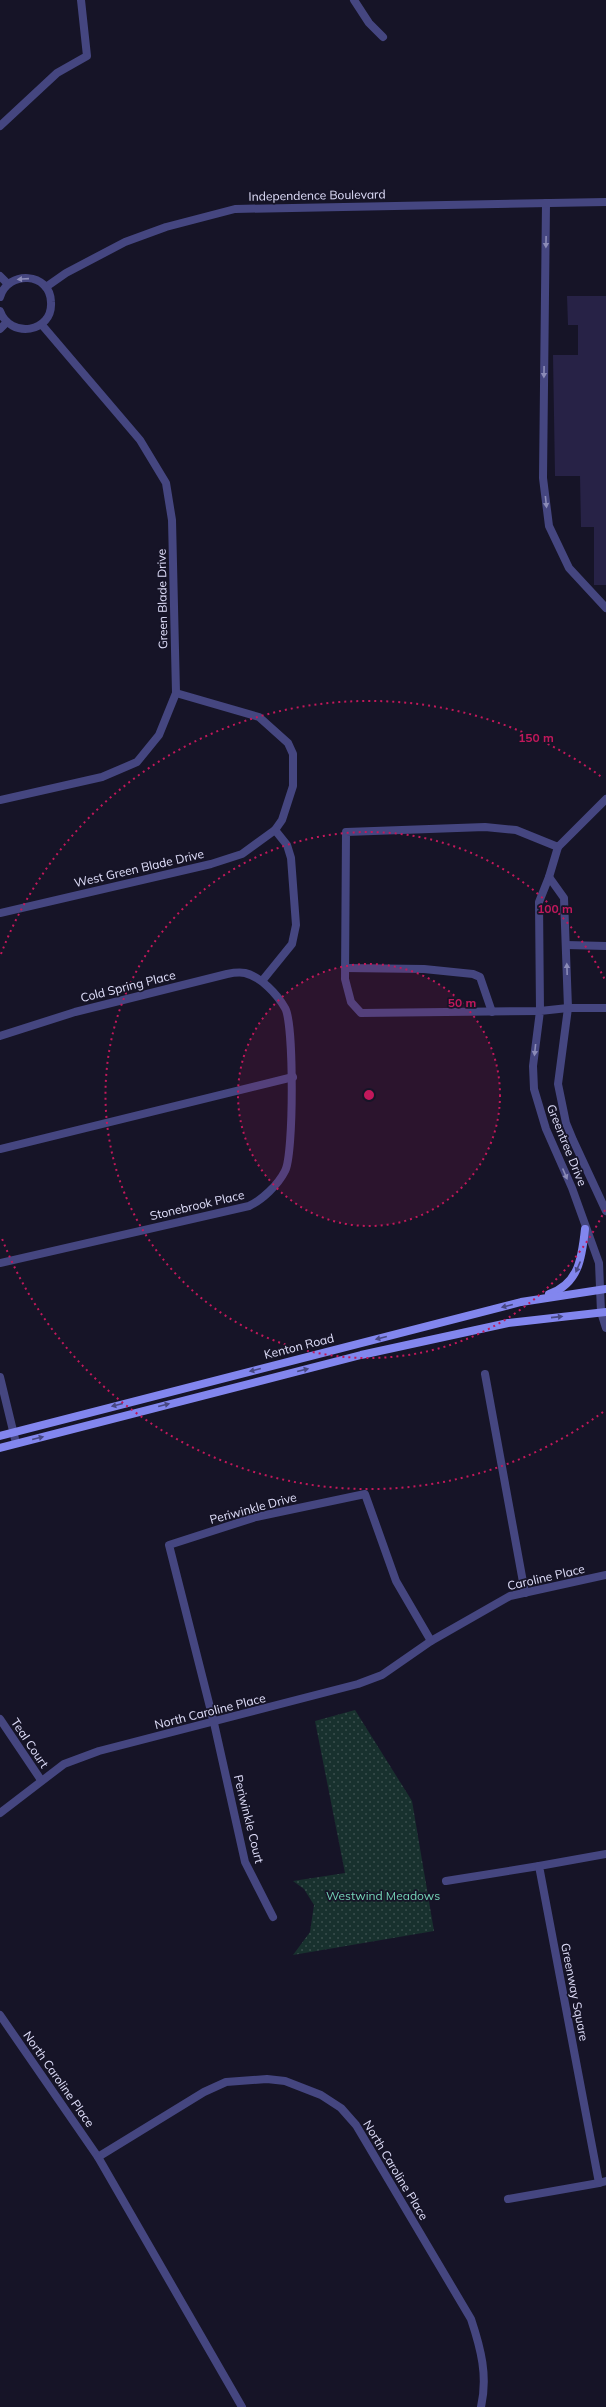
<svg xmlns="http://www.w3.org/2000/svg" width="606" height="2407" viewBox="0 0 606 2407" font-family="Mulish,sans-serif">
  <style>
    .green { fill: url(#green-dots) }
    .building { fill: #272246 }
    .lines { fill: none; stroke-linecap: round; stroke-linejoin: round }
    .service { stroke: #454680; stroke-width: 8 }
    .minor { stroke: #454680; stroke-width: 8 }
    .tertiary { stroke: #454680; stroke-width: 8 }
    .secondary { stroke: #8286ee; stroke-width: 8 }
    .oneway { fill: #8b8bb7 }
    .oneway2 { fill: #474781 }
    .ring { fill: none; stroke: #c2185b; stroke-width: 2; stroke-dasharray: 2 4 }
    .labels { text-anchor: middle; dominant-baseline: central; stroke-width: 3.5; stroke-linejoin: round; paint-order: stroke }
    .street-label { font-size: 12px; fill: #e0dffb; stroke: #161427 }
    .park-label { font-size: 12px; fill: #73d2b5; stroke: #161427 }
    .centre { fill: #c2185b; stroke: #161427; stroke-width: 2 }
    .ring-label { font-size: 12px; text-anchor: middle; font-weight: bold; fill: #c2185b; stroke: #161427; stroke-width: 3.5; stroke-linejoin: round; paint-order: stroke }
  </style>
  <defs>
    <pattern id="green-dots" width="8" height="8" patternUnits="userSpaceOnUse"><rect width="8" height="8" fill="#18312e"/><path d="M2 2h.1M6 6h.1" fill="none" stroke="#394e4d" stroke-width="1.8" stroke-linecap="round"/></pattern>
  </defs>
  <rect width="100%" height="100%" fill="#161427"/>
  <path class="green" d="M355,1710L412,1801L434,1931L293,1955L310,1932L314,1905L304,1889L293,1881L345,1873L315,1721Z"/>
  <path class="building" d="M567,296H606V585H594V527H581L580,476H555L553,355H578V325H568Z"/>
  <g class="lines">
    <g class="service">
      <path d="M546,203L543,478L549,526L569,568L606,608"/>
      <path d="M176,693L259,717L288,743L293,754V786L282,820L275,830L287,845L291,858L296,925L292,944L262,981"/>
      <path d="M549,877L558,847"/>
      <path d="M566,945L606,946"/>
      <path d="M345,968L424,969L473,974L480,977L492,1012"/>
      <path d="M568,1008L564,898L549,877L539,902L540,1011L361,1013L351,1002L345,979L346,832L485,827L516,830L558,847L606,799"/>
      <path d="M0,1149L293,1077"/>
      <path d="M485,1374L525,1593"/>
      <path d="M446,1881L539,1866"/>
      <path d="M508,2199L599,2183"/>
    </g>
    <g class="minor">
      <path d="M354,0L369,23L383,37"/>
      <path d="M0,126L57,73L87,56L81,0"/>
      <path d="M0,276L8,284"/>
      <path d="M0,800L102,777L137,762L159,735L176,693L172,520L166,483L140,440L42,325"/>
      <path d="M0,913L211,864L242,854L275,830"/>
      <path d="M568,1008L558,1084L566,1123L573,1140L606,1211"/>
      <path d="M606,1008H568L540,1011L533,1066L534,1089L546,1129L572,1188L599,1263L601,1312L606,1328"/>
      <path d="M0,1036L75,1012L227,974C232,973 239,972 245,973C261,977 277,994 285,1008C294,1023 294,1155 285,1171C278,1185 262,1200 249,1206L0,1263"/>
      <path d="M0,1377L16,1443"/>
      <path d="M0,1719L41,1780"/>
      <path d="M0,1813L64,1764L99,1751L358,1684L382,1675L431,1641L510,1596L606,1575"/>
      <path d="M606,1854L539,1866L599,2183L606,2181"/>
      <path d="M273,1917L245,1862L214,1723L169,1545L256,1517L365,1494L396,1581L431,1641"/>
      <path d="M0,2015L98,2157"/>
      <path d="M242,2407L98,2157L204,2092L226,2082L267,2079L285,2081L321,2095L341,2108L356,2125L471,2319C481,2349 488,2376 481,2407"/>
    </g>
    <g class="tertiary">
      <path d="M46,287L66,273L125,242L166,227L235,209L606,202"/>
      <path d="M0,297C8,270 50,272 51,302C53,333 10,339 0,311"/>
      <path d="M0,329L7,322"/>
    </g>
    <g class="secondary">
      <path d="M549,1294C579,1284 582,1257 585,1229"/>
      <path d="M0,1436L521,1302L606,1289"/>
      <path d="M0,1448L361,1355L508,1323L606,1312"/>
    </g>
  </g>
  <defs><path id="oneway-solid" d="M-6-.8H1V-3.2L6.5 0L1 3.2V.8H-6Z"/></defs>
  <g class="oneway">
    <use href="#oneway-solid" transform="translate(546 242) rotate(91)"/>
    <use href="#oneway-solid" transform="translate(23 279) rotate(176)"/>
    <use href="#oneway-solid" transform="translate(544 372) rotate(91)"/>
    <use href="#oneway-solid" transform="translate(546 502) rotate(84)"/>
    <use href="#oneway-solid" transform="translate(567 969) rotate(-92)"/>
    <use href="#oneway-solid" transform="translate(535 1050) rotate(96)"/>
    <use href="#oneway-solid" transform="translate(565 1174) rotate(67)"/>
  </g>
  <g class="oneway2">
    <use href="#oneway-solid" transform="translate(578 1267) rotate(113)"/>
    <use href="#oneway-solid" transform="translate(507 1306) rotate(166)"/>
    <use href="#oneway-solid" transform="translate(557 1317) rotate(-6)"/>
    <use href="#oneway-solid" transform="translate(381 1338) rotate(166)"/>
    <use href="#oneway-solid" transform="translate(255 1370) rotate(166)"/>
    <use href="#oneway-solid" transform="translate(303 1370) rotate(-14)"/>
    <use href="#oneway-solid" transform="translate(117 1405) rotate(166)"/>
    <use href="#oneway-solid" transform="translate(164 1405) rotate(-14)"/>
    <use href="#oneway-solid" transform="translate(38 1438) rotate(-14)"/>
  </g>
  <circle cx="369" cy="1095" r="131" fill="#c2185b" fill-opacity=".12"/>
  <g class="ring">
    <circle cx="369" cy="1095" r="131"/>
    <path d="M605 1210A263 263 0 1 1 605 980"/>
    <path d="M603 1412A394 394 0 0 1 1 1236M1 954A394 394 0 0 1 603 778"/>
  </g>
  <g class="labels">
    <g class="street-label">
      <text transform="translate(317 195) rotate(-1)">Independence Boulevard</text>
      <text transform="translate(162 599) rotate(-91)">Green Blade Drive</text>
      <text transform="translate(139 868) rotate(-13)">West Green Blade Drive</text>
      <text transform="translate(128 986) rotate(-14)">Cold Spring Place</text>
      <text transform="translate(567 1145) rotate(68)">Greentree Drive</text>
      <text transform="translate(197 1205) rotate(-13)">Stonebrook Place</text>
      <text transform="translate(299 1346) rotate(-14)">Kenton Road</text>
      <text transform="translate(253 1508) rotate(-15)">Periwinkle Drive</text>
      <text transform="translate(546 1577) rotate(-13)">Caroline Place</text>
      <text transform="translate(210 1711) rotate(-14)">North Caroline Place</text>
      <text transform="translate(30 1743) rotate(56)">Teal Court</text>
      <text transform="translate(249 1819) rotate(76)">Periwinkle Court</text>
      <text transform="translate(575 1992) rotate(79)">Greenway Square</text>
      <text transform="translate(59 2079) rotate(55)">North Caroline Place</text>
      <text transform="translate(396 2170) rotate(59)">North Caroline Place</text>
    </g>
    <g class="park-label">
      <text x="383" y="1895">Westwind Meadows</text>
    </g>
  </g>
  <circle cx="369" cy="1095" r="6" class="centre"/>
  <g class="ring-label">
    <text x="536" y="742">150 m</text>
    <text x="555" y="913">100 m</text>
    <text x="462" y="1007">50 m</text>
  </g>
</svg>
